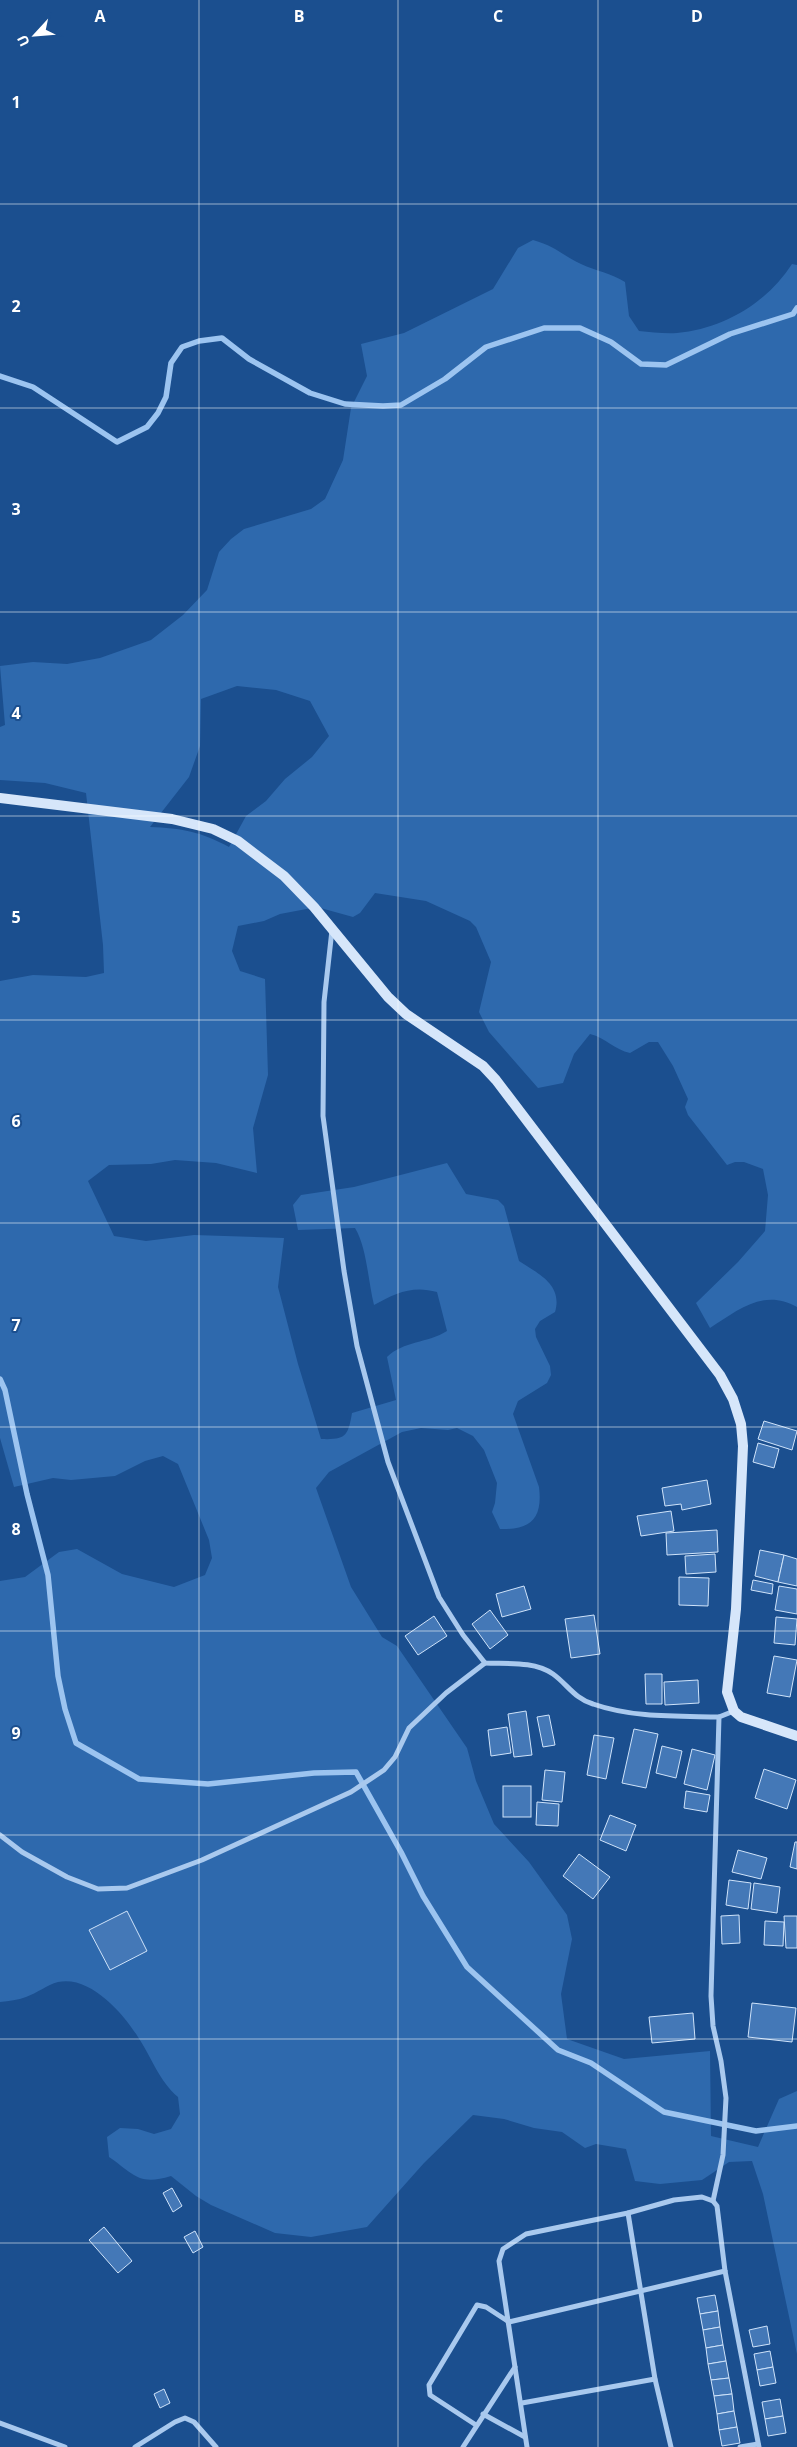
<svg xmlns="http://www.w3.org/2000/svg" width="797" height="2447" viewBox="0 0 797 2447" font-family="'Open Sans',sans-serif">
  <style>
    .green { fill: #2e69ad; fill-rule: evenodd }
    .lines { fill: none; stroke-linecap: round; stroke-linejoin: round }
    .stream { stroke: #9cc4f0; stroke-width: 5.5 }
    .building { fill: #4478b7; stroke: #cfe3fa }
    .minor { stroke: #a9c9ee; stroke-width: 5 }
    .secondary { stroke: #d6e6fa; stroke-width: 10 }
    .grid { fill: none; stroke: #fff; stroke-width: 1; stroke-opacity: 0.55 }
    .grid-label { font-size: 16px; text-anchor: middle; font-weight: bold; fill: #fff; stroke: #1b4f8f; stroke-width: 4; stroke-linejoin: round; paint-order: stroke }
  </style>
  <rect width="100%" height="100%" fill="#1b4f8f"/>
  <path class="green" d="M533,240C555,246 562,255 581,264C596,271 611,273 625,282L629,316L639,331C651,332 665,334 677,333C723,329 767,303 792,264L797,265V1307C764,1288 738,1310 710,1328L696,1303L738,1262L765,1231L768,1195L763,1169L744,1162H735L727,1165L688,1115L685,1107L688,1099L673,1066L658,1042H649L630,1053C615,1050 606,1038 590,1034L574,1054L563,1083L538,1088L489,1032L479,1012L491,962L476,927L470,921L426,901L375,893L360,913L353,917L317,907L280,914L264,921L238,926L232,951L240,971L265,979L268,1075L253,1128L257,1173L216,1163L175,1160L151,1164L109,1165L88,1181L114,1236L146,1241L194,1235L284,1238L278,1287L298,1364L321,1439C346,1440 348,1436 352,1413L396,1400L387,1357C403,1341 428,1343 447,1331L437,1292C413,1285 395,1293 374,1305C368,1281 367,1248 355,1228L298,1230L293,1205L301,1195L354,1187L447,1163L466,1194L498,1200L504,1206L519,1261C539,1274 563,1285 555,1312L540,1321L535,1329L536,1337L550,1366L551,1375L547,1383L518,1401L513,1414L539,1487C543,1519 530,1530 500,1529L492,1512L495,1503L497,1483L484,1450L473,1436L457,1428L448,1430L421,1428L402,1432L329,1472L316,1488L351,1587L382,1637L397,1646L467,1748L476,1781L494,1824L529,1862L567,1915L572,1939L561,1994L567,2039L624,2059L710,2051L711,2136L758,2147L779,2099L797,2091V2354L763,2194L752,2161L729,2162L702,2180L660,2184L635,2181L626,2149L596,2144L585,2148L562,2132L534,2128L504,2119L473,2115L424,2163L367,2227L311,2237L275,2233L211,2205L196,2196L171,2176C138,2186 134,2174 109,2157L107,2137L120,2128L138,2129L154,2134L171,2129L180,2114L178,2097C159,2081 152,2058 138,2037C123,2013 90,1975 58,1982C47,1985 37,1993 26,1997C18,2000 9,2001 0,2002V1581L25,1577L59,1552L77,1549L122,1574L174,1587L205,1575L212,1558L209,1540L178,1464L163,1456L145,1461L115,1476L71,1480L53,1478L14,1487L0,1438V981L33,975L86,977L104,973L103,945L86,793L45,783L0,780V727L5,725L0,666L33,662L67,664L100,658L151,640L183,615L207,590L219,552L231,539L244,529L311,509L325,499L343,460L351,408L367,376L361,344L404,333L493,289L518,248ZM237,686L276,690L310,701L329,736L312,757L285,779L266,801L246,816L229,847C202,832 181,828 150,827L189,777L200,746L201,699Z"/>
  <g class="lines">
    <g class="stream">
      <path d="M0,376L33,387L117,442L147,427L158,413L166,397L171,363L182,347L199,341L222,338L249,359L310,393L345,404L383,406L401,405L445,379L486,347L544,328H580L611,342L641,364L666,365L730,334L793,314L797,308"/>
      <path d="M0,1379L5,1390L27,1494L48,1575L58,1676L65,1709L76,1743L139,1779L208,1784L314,1773L356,1772L401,1852L423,1896L467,1967L558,2050L591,2063L664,2112L756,2131L797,2126"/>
    </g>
  </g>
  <g class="building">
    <path d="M764,1421L797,1431L792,1450L758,1439Z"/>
    <path d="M758,1443L779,1449L774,1468L753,1462Z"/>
    <path d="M707,1480L711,1504L682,1510L681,1504L665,1506L662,1488Z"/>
    <path d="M671,1511L674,1531L641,1536L637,1516Z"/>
    <path d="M717,1530L718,1552L667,1555L666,1533Z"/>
    <path d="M760,1550L784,1555L778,1582L755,1576Z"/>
    <path d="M715,1554L716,1572L686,1574L685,1556Z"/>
    <path d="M784,1555L797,1559V1586L778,1582Z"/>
    <path d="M679,1577L709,1578L708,1606L679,1605Z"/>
    <path d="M753,1580L773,1584L772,1594L751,1590Z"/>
    <path d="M524,1586L531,1609L502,1617L496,1594Z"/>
    <path d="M779,1586L797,1589V1614L775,1610Z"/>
    <path d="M490,1610L508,1635L490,1649L472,1624Z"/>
    <path d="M594,1615L600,1654L571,1658L565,1619Z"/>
    <path d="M434,1616L447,1636L418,1655L405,1636Z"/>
    <path d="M776,1617L797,1619L795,1645L774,1643Z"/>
    <path d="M774,1656L797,1660L790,1697L767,1693Z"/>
    <path d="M645,1674H662V1704H646Z"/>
    <path d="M698,1680L699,1703L665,1705L664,1682Z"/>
    <path d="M526,1711L532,1755L514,1757L508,1714Z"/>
    <path d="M549,1715L555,1745L543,1747L537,1717Z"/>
    <path d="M507,1727L511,1753L491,1756L488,1730Z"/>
    <path d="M634,1729L658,1734L646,1788L622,1783Z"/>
    <path d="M594,1735L614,1738L606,1779L587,1775Z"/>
    <path d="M662,1746L682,1751L676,1778L656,1773Z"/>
    <path d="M692,1749L715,1755L707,1790L684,1784Z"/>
    <path d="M764,1769L796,1780L787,1809L755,1798Z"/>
    <path d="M545,1770L565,1772L562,1802L542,1800Z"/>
    <rect x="503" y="1786" width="28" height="31"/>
    <path d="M686,1791L710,1795L707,1812L684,1808Z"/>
    <path d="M537,1802L559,1804L558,1826L536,1825Z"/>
    <path d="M610,1815L636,1825L626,1851L600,1840Z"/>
    <path d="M795,1842H797V1869L790,1867Z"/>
    <path d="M738,1850L767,1858L761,1879L732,1872Z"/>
    <path d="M579,1854L610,1877L593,1899L563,1876Z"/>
    <path d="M729,1880L751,1883L748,1909L726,1905Z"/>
    <path d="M754,1883L780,1887L777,1913L751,1909Z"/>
    <path d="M127,1911L147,1951L110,1970L89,1930Z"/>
    <path d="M739,1915L740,1943L722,1944L721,1916Z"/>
    <path d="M784,1916H797V1948H786Z"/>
    <path d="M765,1921L784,1922L783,1946L764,1945Z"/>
    <path d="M752,2003L796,2008L792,2042L748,2037Z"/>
    <path d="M693,2013L695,2039L652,2043L649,2017Z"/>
    <path d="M172,2188L182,2206L173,2212L163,2193Z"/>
    <path d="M104,2227L132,2261L118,2273L89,2240Z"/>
    <path d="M195,2231L203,2247L193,2253L184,2237Z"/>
    <path d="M715,2295L718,2311L700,2314L697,2298Z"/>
    <path d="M718,2311L720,2327L703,2330L700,2314Z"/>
    <path d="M767,2326L770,2344L753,2347L749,2330Z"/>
    <path d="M720,2327L723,2345L706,2348L703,2330Z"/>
    <path d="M723,2345L726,2361L708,2364L706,2348Z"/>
    <path d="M770,2351L773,2367L757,2370L754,2354Z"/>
    <path d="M726,2361L729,2378L711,2380L708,2364Z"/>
    <path d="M773,2367L776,2383L760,2386L757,2370Z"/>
    <path d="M729,2378L732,2394L714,2396L711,2380Z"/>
    <path d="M164,2389L170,2403L160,2408L154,2394Z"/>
    <path d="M732,2394L734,2411L717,2414L714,2396Z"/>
    <path d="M780,2399L783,2416L765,2419L762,2402Z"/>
    <path d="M734,2411L737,2427L719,2430L717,2414Z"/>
    <path d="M783,2416L786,2433L768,2436L765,2419Z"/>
    <path d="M737,2427L740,2443L722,2446L719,2430Z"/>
  </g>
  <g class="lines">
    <g class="minor">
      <path d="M332,930L324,1002L323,1116L344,1271L357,1346L388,1462L439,1597L463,1635L485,1663C508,1664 534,1661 553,1674C567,1684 575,1699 593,1704C633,1718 677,1716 719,1717"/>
      <path d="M0,1835L22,1852L67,1877L98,1889L127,1888L202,1860L351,1792L384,1770L395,1757L409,1728L446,1693L485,1663"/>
      <path d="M713,2201L723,2155L726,2098L721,2061L713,2026L711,1996L719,1717L734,1711"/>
      <path d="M628,2213L655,2379L671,2447"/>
      <path d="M522,2403L655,2379"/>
      <path d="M483,2414L525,2437"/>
      <path d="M0,2423L65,2447"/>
      <path d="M476,2425L430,2395L429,2385L477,2305L486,2307L509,2322L725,2271"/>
      <path d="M135,2447L175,2422L185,2418L194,2422L216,2447"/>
      <path d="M463,2447L515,2367"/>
      <path d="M527,2447L499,2261L503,2249L526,2234L628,2213L674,2200L702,2197L713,2201L717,2206L725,2271L759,2447"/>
      <path d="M740,2447L758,2444"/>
    </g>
    <path class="secondary" d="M0,798L172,819L213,829L238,841L284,876L314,907L388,997L406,1014L483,1066L496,1080L720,1375L733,1399L741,1424L743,1446L736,1609L727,1692L734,1711L741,1717L797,1736"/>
  </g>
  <path class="grid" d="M199,0V2447M398,0V2447M598,0V2447M0,204H797M0,408H797M0,612H797M0,816H797M0,1020H797M0,1223H797M0,1427H797M0,1631H797M0,1835H797M0,2039H797M0,2243H797"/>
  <g class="grid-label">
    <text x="100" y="22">A</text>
    <text x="299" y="22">B</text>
    <text x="498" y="22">C</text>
    <text x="697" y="22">D</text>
    <text x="16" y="108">1</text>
    <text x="16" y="312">2</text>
    <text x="16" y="515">3</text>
    <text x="16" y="719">4</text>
    <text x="16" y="923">5</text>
    <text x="16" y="1127">6</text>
    <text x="16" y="1331">7</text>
    <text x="16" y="1535">8</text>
    <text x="16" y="1739">9</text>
  </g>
  <g transform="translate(35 35) rotate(244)" stroke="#1b4f8f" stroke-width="4" paint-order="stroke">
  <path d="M0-4L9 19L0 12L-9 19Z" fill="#ffffff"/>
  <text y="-8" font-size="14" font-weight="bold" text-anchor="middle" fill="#ffffff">U</text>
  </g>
</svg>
